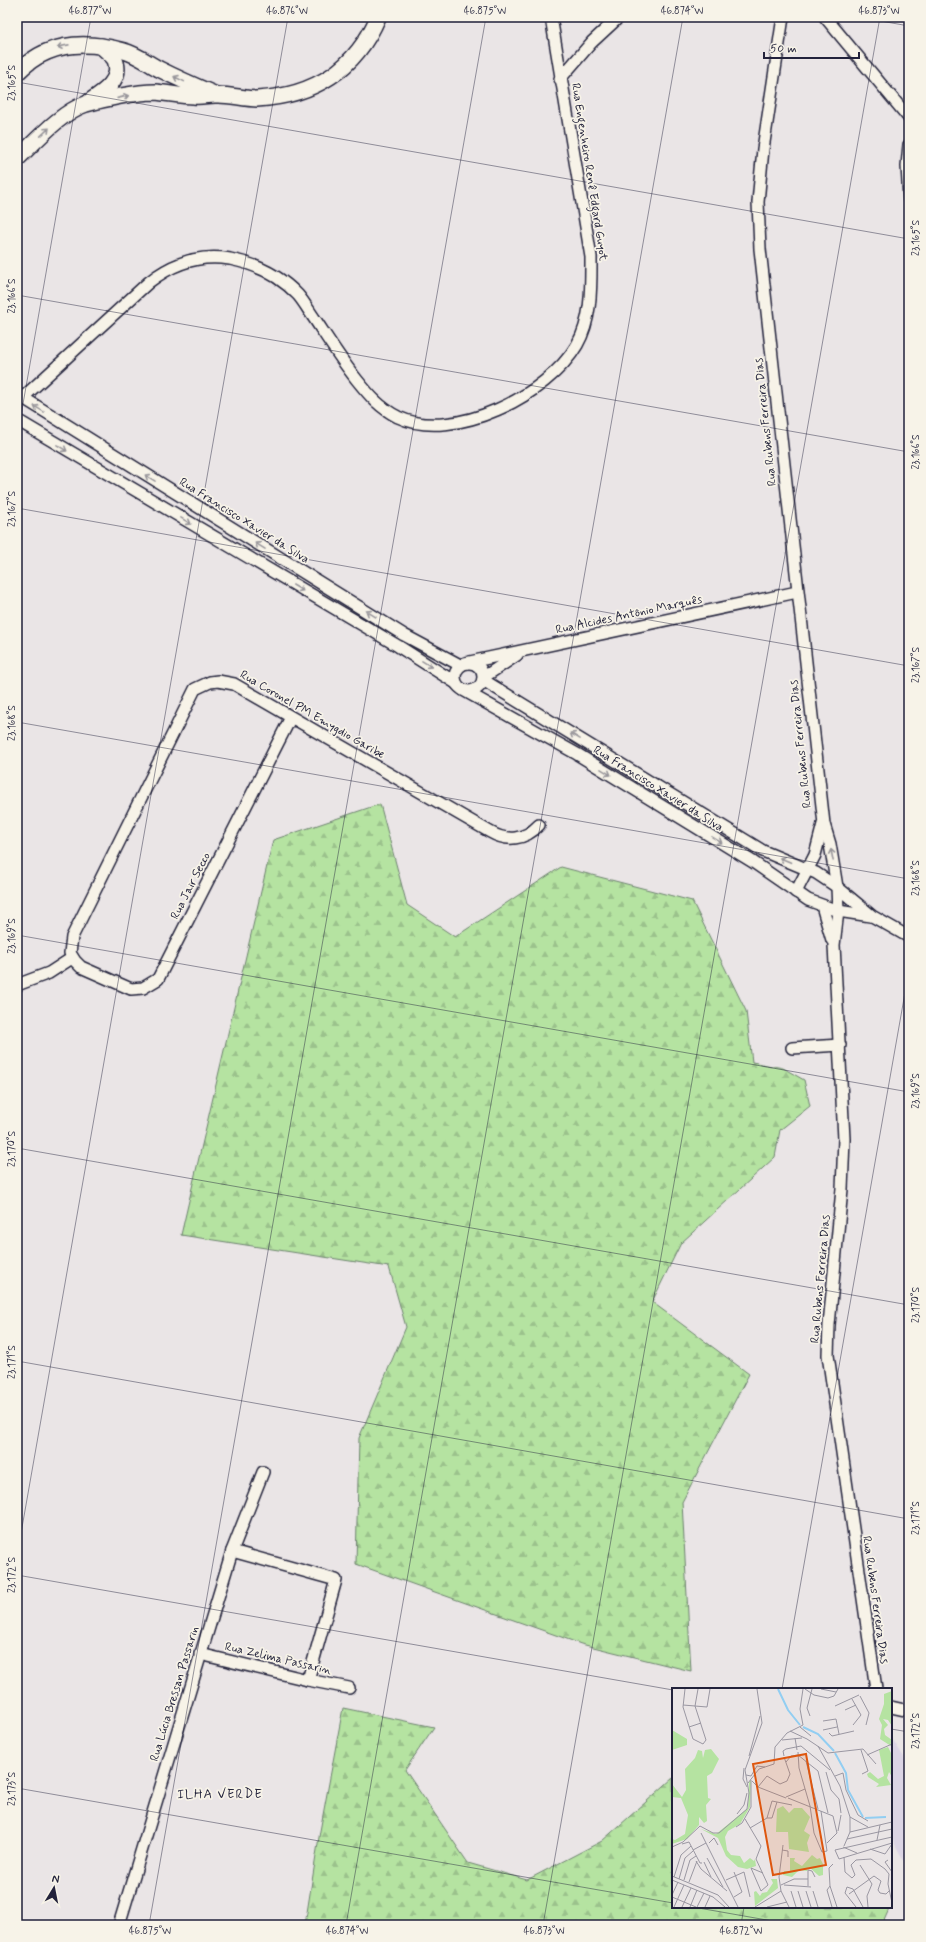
<svg xmlns="http://www.w3.org/2000/svg" width="926" height="1942" viewBox="0 0 926 1942" font-family="Mynerve,sans-serif">
  <style>
    .built { fill: #dbd4e4 }
    .forest { fill: url(#forest-firs); stroke: #6c826e }
    .lines { fill: none; stroke-linecap: round; stroke-linejoin: round }
    .minor-casing { stroke: #22223b; stroke-width: 14 }
    .secondary-casing { stroke: #22223b; stroke-width: 18 }
    .minor { stroke: #f7f3e8; stroke-width: 11 }
    .secondary { stroke: #f7f3e8; stroke-width: 15 }
    .oneway { stroke: #97959a }
    .ticks { fill: none; stroke: #22223b; stroke-width: 1; stroke-opacity: 0.45 }
    .labels { text-anchor: middle; dominant-baseline: central; stroke-width: 3.5; stroke-linejoin: round; paint-order: stroke }
    .street-label { font-size: 12px; fill: #22223b; stroke: #f7f3e8 }
    .neighbourhood-label { font-size: 13px; letter-spacing: 1px; fill: #22223b; stroke: #f7f3e8 }
    .inset-river { fill: none; stroke: #92cef2; stroke-width: 2 }
    .inset-road { fill: none; stroke: #9a97a2; stroke-width: 1 }
    .view { fill: #de560e; fill-opacity: 0.15; stroke: #de560e; stroke-width: 2 }
    .inset-edge { fill: none; stroke: #22223b; stroke-width: 2 }
    .neatline { fill: none; stroke: #22223b; stroke-width: 1.5 }
    .ticks-label { font-size: 10px; text-anchor: middle; fill: #22223b }
  </style>
  <defs>
    <pattern id="forest-firs" width="22" height="20" patternUnits="userSpaceOnUse"><rect width="22" height="20" fill="#b5e3a1"/><path d="M5 1l3.5 6h-7zM16 11l3.5 6h-7z" fill="#9bc28c"/></pattern>
  </defs>
  <rect width="100%" height="100%" fill="#eae5e6"/>
  <filter id="ink" filterUnits="userSpaceOnUse"><feTurbulence type="fractalNoise" baseFrequency=".025" numOctaves="2"/><feDisplacementMap in="SourceGraphic" scale="8" xChannelSelector="R" yChannelSelector="G"/><feConvolveMatrix kernelMatrix="1 2 1 2 8 2 1 2 1" color-interpolation-filters="sRGB"/></filter>
  <g filter="url(#ink)">
    <path class="built" d="M891,1737L907,1762H909V1870L891,1837Z"/>
    <g class="forest">
      <path d="M380,804L407,905L455,937L561,867L692,901L746,1011L752,1062L783,1068L804,1080L810,1106L780,1130L775,1157L681,1243L652,1302L749,1374L682,1502L691,1671L581,1644L356,1564L359,1438L406,1327L389,1267L181,1235L273,840Z"/>
      <path d="M343,1708L434,1727L405,1770L468,1863L527,1880L602,1841L673,1778V1907H890L882,1925H638L634,1921L629,1925H305L320,1831Z"/>
    </g>
    <g class="lines">
      <g class="minor-casing">
        <g id="minor">
          <path d="M783,17L763,149L758,202L760,249L824,824L830,844L837,887L838,911L834,945L844,1139L842,1189L829,1325L828,1355L876,1689"/>
          <path d="M825,17L909,118"/>
          <path d="M560,79L592,42L619,17"/>
          <path d="M909,145L907,166L909,199"/>
          <path d="M17,394L404,635L460,665"/>
          <path d="M17,403L149,282C173,263 200,254 230,259C256,264 280,276 298,295C304,302 309,311 314,318C328,339 341,360 357,380C369,395 380,408 398,417C454,443 548,395 577,345C592,319 591,287 591,257L551,17"/>
          <path d="M17,420L398,646L456,683"/>
          <circle cx="469" cy="677" r="14"/>
          <path d="M465,663L797,592"/>
          <path d="M484,677L517,655"/>
          <path d="M483,680L763,851L816,873L837,887L872,916L909,937"/>
          <path d="M463,690L577,754L753,862L808,900L838,911L871,916"/>
          <path d="M291,717L158,979L143,988L131,989L81,967L75,961L70,953L72,937L195,689L210,682L218,681L234,684L490,832C507,842 525,840 539,825"/>
          <path d="M796,892L815,855L823,824"/>
          <path d="M822,906L832,940"/>
          <path d="M17,985L49,973L72,958"/>
          <path d="M792,1048L840,1045"/>
          <path d="M232,1551L336,1580L308,1680"/>
          <path d="M200,1654L308,1680L349,1688"/>
          <path d="M891,1707L909,1711"/>
          <path d="M119,1925L232,1551L263,1472"/>
        </g>
      </g>
      <g class="secondary-casing">
        <g id="secondary">
          <path d="M17,73C46,42 85,40 124,51C136,54 148,63 159,69C177,78 195,86 214,94"/>
          <path d="M90,101C104,92 123,79 115,60C112,55 105,50 101,46"/>
          <path d="M17,159C36,141 61,112 86,104C104,99 136,92 155,92C168,93 181,96 194,96C201,97 208,95 215,95C229,94 243,99 257,99C314,96 356,69 378,17"/>
        </g>
      </g>
      <use href="#minor" class="minor"/>
      <use href="#secondary" class="secondary"/>
    </g>
    <defs><path id="oneway-shaft" d="M-6 0H5M1.5-3L5.5 0L1.5 3" fill="none" stroke-width="1.6" stroke-linecap="round" stroke-linejoin="round"/></defs>
    <g class="oneway">
      <use href="#oneway-shaft" transform="translate(63 46) rotate(169)"/>
      <use href="#oneway-shaft" transform="translate(179 79) rotate(-154)"/>
      <use href="#oneway-shaft" transform="translate(123 97) rotate(-13)"/>
      <use href="#oneway-shaft" transform="translate(45 132) rotate(-44)"/>
      <use href="#oneway-shaft" transform="translate(39 409) rotate(-149)"/>
      <use href="#oneway-shaft" transform="translate(62 448) rotate(31)"/>
      <use href="#oneway-shaft" transform="translate(150 478) rotate(-148)"/>
      <use href="#oneway-shaft" transform="translate(186 521) rotate(31)"/>
      <use href="#oneway-shaft" transform="translate(260 546) rotate(-148)"/>
      <use href="#oneway-shaft" transform="translate(298 588) rotate(30)"/>
      <use href="#oneway-shaft" transform="translate(371 614) rotate(-148)"/>
      <use href="#oneway-shaft" transform="translate(427 664) rotate(32)"/>
      <use href="#oneway-shaft" transform="translate(575 736) rotate(-148)"/>
      <use href="#oneway-shaft" transform="translate(606 772) rotate(32)"/>
      <use href="#oneway-shaft" transform="translate(717 840) rotate(32)"/>
      <use href="#oneway-shaft" transform="translate(832 855) rotate(-101)"/>
      <use href="#oneway-shaft" transform="translate(785 860) rotate(-157)"/>
    </g>
  </g>
  <path class="ticks" d="M858,17L909,26M17,82L909,239M17,295L909,452M17,438L91,17M17,508L909,666M17,722L909,879M17,935L909,1092M17,1148L909,1305M17,1361L909,1519M17,1556L288,17M17,1575L673,1690M782,1689L909,970M891,1729L909,1732M17,1788L673,1903M693,1907L795,1925M149,1925L486,17M346,1925L683,17M543,1925L880,17M741,1925L744,1907"/>
  <g class="labels">
    <g class="street-label">
      <text transform="translate(589 172) rotate(81)">Rua Engenheiro Renê Edgard Guyot</text>
      <text transform="translate(766 422) rotate(-96)">Rua Rubens Ferreira Dias</text>
      <text transform="translate(244 521) rotate(32)">Rua Francisco Xavier da Silva</text>
      <text transform="translate(629 615) rotate(-12)">Rua Alcides Antônio Marquês</text>
      <text transform="translate(312 715) rotate(30)">Rua Coronel PM Emygdio Garibe</text>
      <text transform="translate(801 744) rotate(-96)">Rua Rubens Ferreira Dias</text>
      <text transform="translate(658 789) rotate(32)">Rua Francisco Xavier da Silva</text>
      <text transform="translate(191 886) rotate(-63)">Rua Jair Secco</text>
      <text transform="translate(821 1279) rotate(-85)">Rua Rubens Ferreira Dias</text>
      <text transform="translate(875 1600) rotate(82)">Rua Rubens Ferreira Dias</text>
      <text transform="translate(278 1659) rotate(13)">Rua Zelima Passarin</text>
      <text transform="translate(175 1694) rotate(-73)">Rua Lúcia Bressan Passarin</text>
    </g>
    <g class="neighbourhood-label">
      <text x="220" y="1794">ILHA VERDE</text>
    </g>
  </g>
  <g transform="translate(672 1688)">
    <rect width="220" height="220" fill="#eae5e6"/>
    <path d="M220,3V38L216,32L211,31L216,37L212,41L213,47L220,52L219,58L208,51L210,37L207,31L212,16V6ZM0,42L15,51V57L0,62ZM216,59L220,67V89L217,84L215,90L219,97L204,99L207,96L196,89L195,86L198,84L206,91L212,88L207,62ZM39,61L47,71L40,85L35,88L36,110L39,111L34,117L35,133L32,135L27,129V137L15,151L0,156V151L3,152L13,146L16,127L9,110L0,109V96L10,109L14,102L13,81L23,70L26,62L30,63L31,70L33,62ZM79,92L78,119L68,136L56,143L53,149L55,162L59,167L68,168L72,175L78,170L82,173L83,171L84,178L75,181L66,179L54,168L46,150L29,141L44,146L76,120L77,94ZM111,118L117,125L122,120H130L138,129L132,143L138,147L135,155L137,164L117,161L116,144H104L105,121ZM140,167L145,171L148,170L151,176V187L147,188L137,179L135,183L127,182L120,189L111,187L112,183H118V170H123L122,173L130,178ZM99,191H105L106,200L83,218L82,204L84,203L88,208L90,205L95,204L101,195Z" fill="#b5e3a1"/>
    <path class="inset-river" d="M106,1L116,22L128,37M131,39L146,46L162,63M163,65L174,85L176,102L191,129M193,130L214,129"/>
    <path class="inset-road" d="M13,1L11,19L21,51L31,56L34,52L23,18L26,1M133,1L142,7L156,10L162,8L166,1M149,1L164,4M188,8L197,25L194,37M180,11L189,27L181,37M11,17L35,19L38,1M163,18L187,7M173,22L184,17M138,28L135,20L140,1M151,33L164,31L167,46M17,39L29,35M128,39L139,48M151,42L165,39M118,43L135,51L156,65L191,61L204,76M157,45L160,48L182,43M123,50L125,62M110,52L130,50M146,58L168,98L178,129V144L172,158M189,62L196,83L190,86M126,64L127,80L138,118L142,145L150,164L155,163L149,123M126,67L146,83L156,125M195,67L220,56M77,68L88,28M112,68L111,63L114,61L129,58L158,82M134,73L146,121M114,74L119,68L126,67M72,80L71,91L75,99M154,84L159,102L167,111L169,125M74,87L79,88L85,78L93,79M163,88L171,85L174,102L186,127L196,133M80,93L86,99L114,110M76,95L87,81L102,76L103,59L115,45L131,37L128,21L131,1M86,99L95,88L108,96L115,93L118,86L112,69M114,109L133,101M116,110L161,128L165,145L155,155M65,126L72,117L75,105M178,129L196,139M95,130H100L105,114M73,131L89,158L84,171L96,197L89,203L79,180M64,139L70,135L79,119V92M78,140L95,130L100,113L120,117M166,143L169,127M178,144L220,134M29,145L66,219M175,151L220,141M205,152L208,137M37,155L42,150L46,157M10,156L17,154L28,175H30M0,159L11,154L28,138L41,145H47L75,121L77,105L73,82L90,35L85,1M171,159L185,165M198,161L213,166M21,162L34,155M110,162L116,163V169M213,166L220,156M172,169L173,184L180,190L183,187L179,177M35,170L51,199M167,171L163,162L220,149M167,171L220,155M216,172L213,174L220,184M24,173L29,181L55,203M32,174L39,189M161,176L157,180L158,198L165,219M179,177L184,172L199,171L213,181L217,186L216,196L220,215M188,177L200,196L195,208L196,219M79,180L91,185M62,184L70,204L62,209M0,188L46,207L57,219M2,189L9,167L19,158M7,191L13,170L21,163M0,192L41,209L53,219M12,192L18,172L24,168M54,192L72,184L78,209M17,194L25,173M109,197L122,191H136M112,197L139,199M136,198V182L140,183L143,189M158,198L155,202L160,219M109,203L107,189L111,157M109,203L117,219M119,203L124,219M126,203L131,219M134,203L139,219M141,203L146,219M177,206L202,188L209,193L206,202L208,205L214,206L218,202M0,207L6,194M0,209L24,219M2,219L12,197M10,219L19,200M18,219L25,202M25,219L32,205M33,219L38,208M83,219L109,203M95,219L115,214M184,219L173,205L175,199L181,201L191,219"/>
    <path class="view" d="M134,66L154,177L101,187L81,76Z"/>
    <rect width="220" height="220" class="inset-edge"/>
  </g>
  <rect width="926" height="1942" fill="none" stroke="#f7f3e8" stroke-width="44"/>
  <g transform="translate(54 1888) rotate(10)" stroke="#f7f3e8" stroke-width="3" paint-order="stroke">
  <path d="M0-3L7 15L0 10L-7 15Z" fill="#22223b"/>
  <text y="-6" font-size="11" font-weight="bold" text-anchor="middle" fill="#22223b">N</text>
  </g>
  <path d="M764 52v6h95v-6" fill="none" stroke="#22223b" stroke-width="2"/>
  <text x="770" y="52" font-size="12" fill="#22223b" stroke="#f7f3e8" stroke-width="3" paint-order="stroke">50 m</text>
  <rect x="22" y="22" width="882" height="1898" class="neatline"/>
  <g class="ticks-label">
    <text x="90" y="14">46.877°W</text>
    <text x="287" y="14">46.876°W</text>
    <text x="485" y="14">46.875°W</text>
    <text x="682" y="14">46.874°W</text>
    <text x="879" y="14">46.873°W</text>
    <text transform="translate(11 83) rotate(-90)" y="4">23.165°S</text>
    <text transform="translate(915 238) rotate(-90)" y="4">23.165°S</text>
    <text transform="translate(11 296) rotate(-90)" y="4">23.166°S</text>
    <text transform="translate(915 452) rotate(-90)" y="4">23.166°S</text>
    <text transform="translate(11 509) rotate(-90)" y="4">23.167°S</text>
    <text transform="translate(915 665) rotate(-90)" y="4">23.167°S</text>
    <text transform="translate(11 723) rotate(-90)" y="4">23.168°S</text>
    <text transform="translate(915 878) rotate(-90)" y="4">23.168°S</text>
    <text transform="translate(11 936) rotate(-90)" y="4">23.169°S</text>
    <text transform="translate(915 1091) rotate(-90)" y="4">23.169°S</text>
    <text transform="translate(11 1149) rotate(-90)" y="4">23.170°S</text>
    <text transform="translate(915 1305) rotate(-90)" y="4">23.170°S</text>
    <text transform="translate(11 1362) rotate(-90)" y="4">23.171°S</text>
    <text transform="translate(915 1518) rotate(-90)" y="4">23.171°S</text>
    <text transform="translate(11 1575) rotate(-90)" y="4">23.172°S</text>
    <text transform="translate(915 1731) rotate(-90)" y="4">23.172°S</text>
    <text transform="translate(11 1789) rotate(-90)" y="4">23.173°S</text>
    <text x="150" y="1934">46.875°W</text>
    <text x="347" y="1934">46.874°W</text>
    <text x="544" y="1934">46.873°W</text>
    <text x="741" y="1934">46.872°W</text>
  </g>
</svg>
